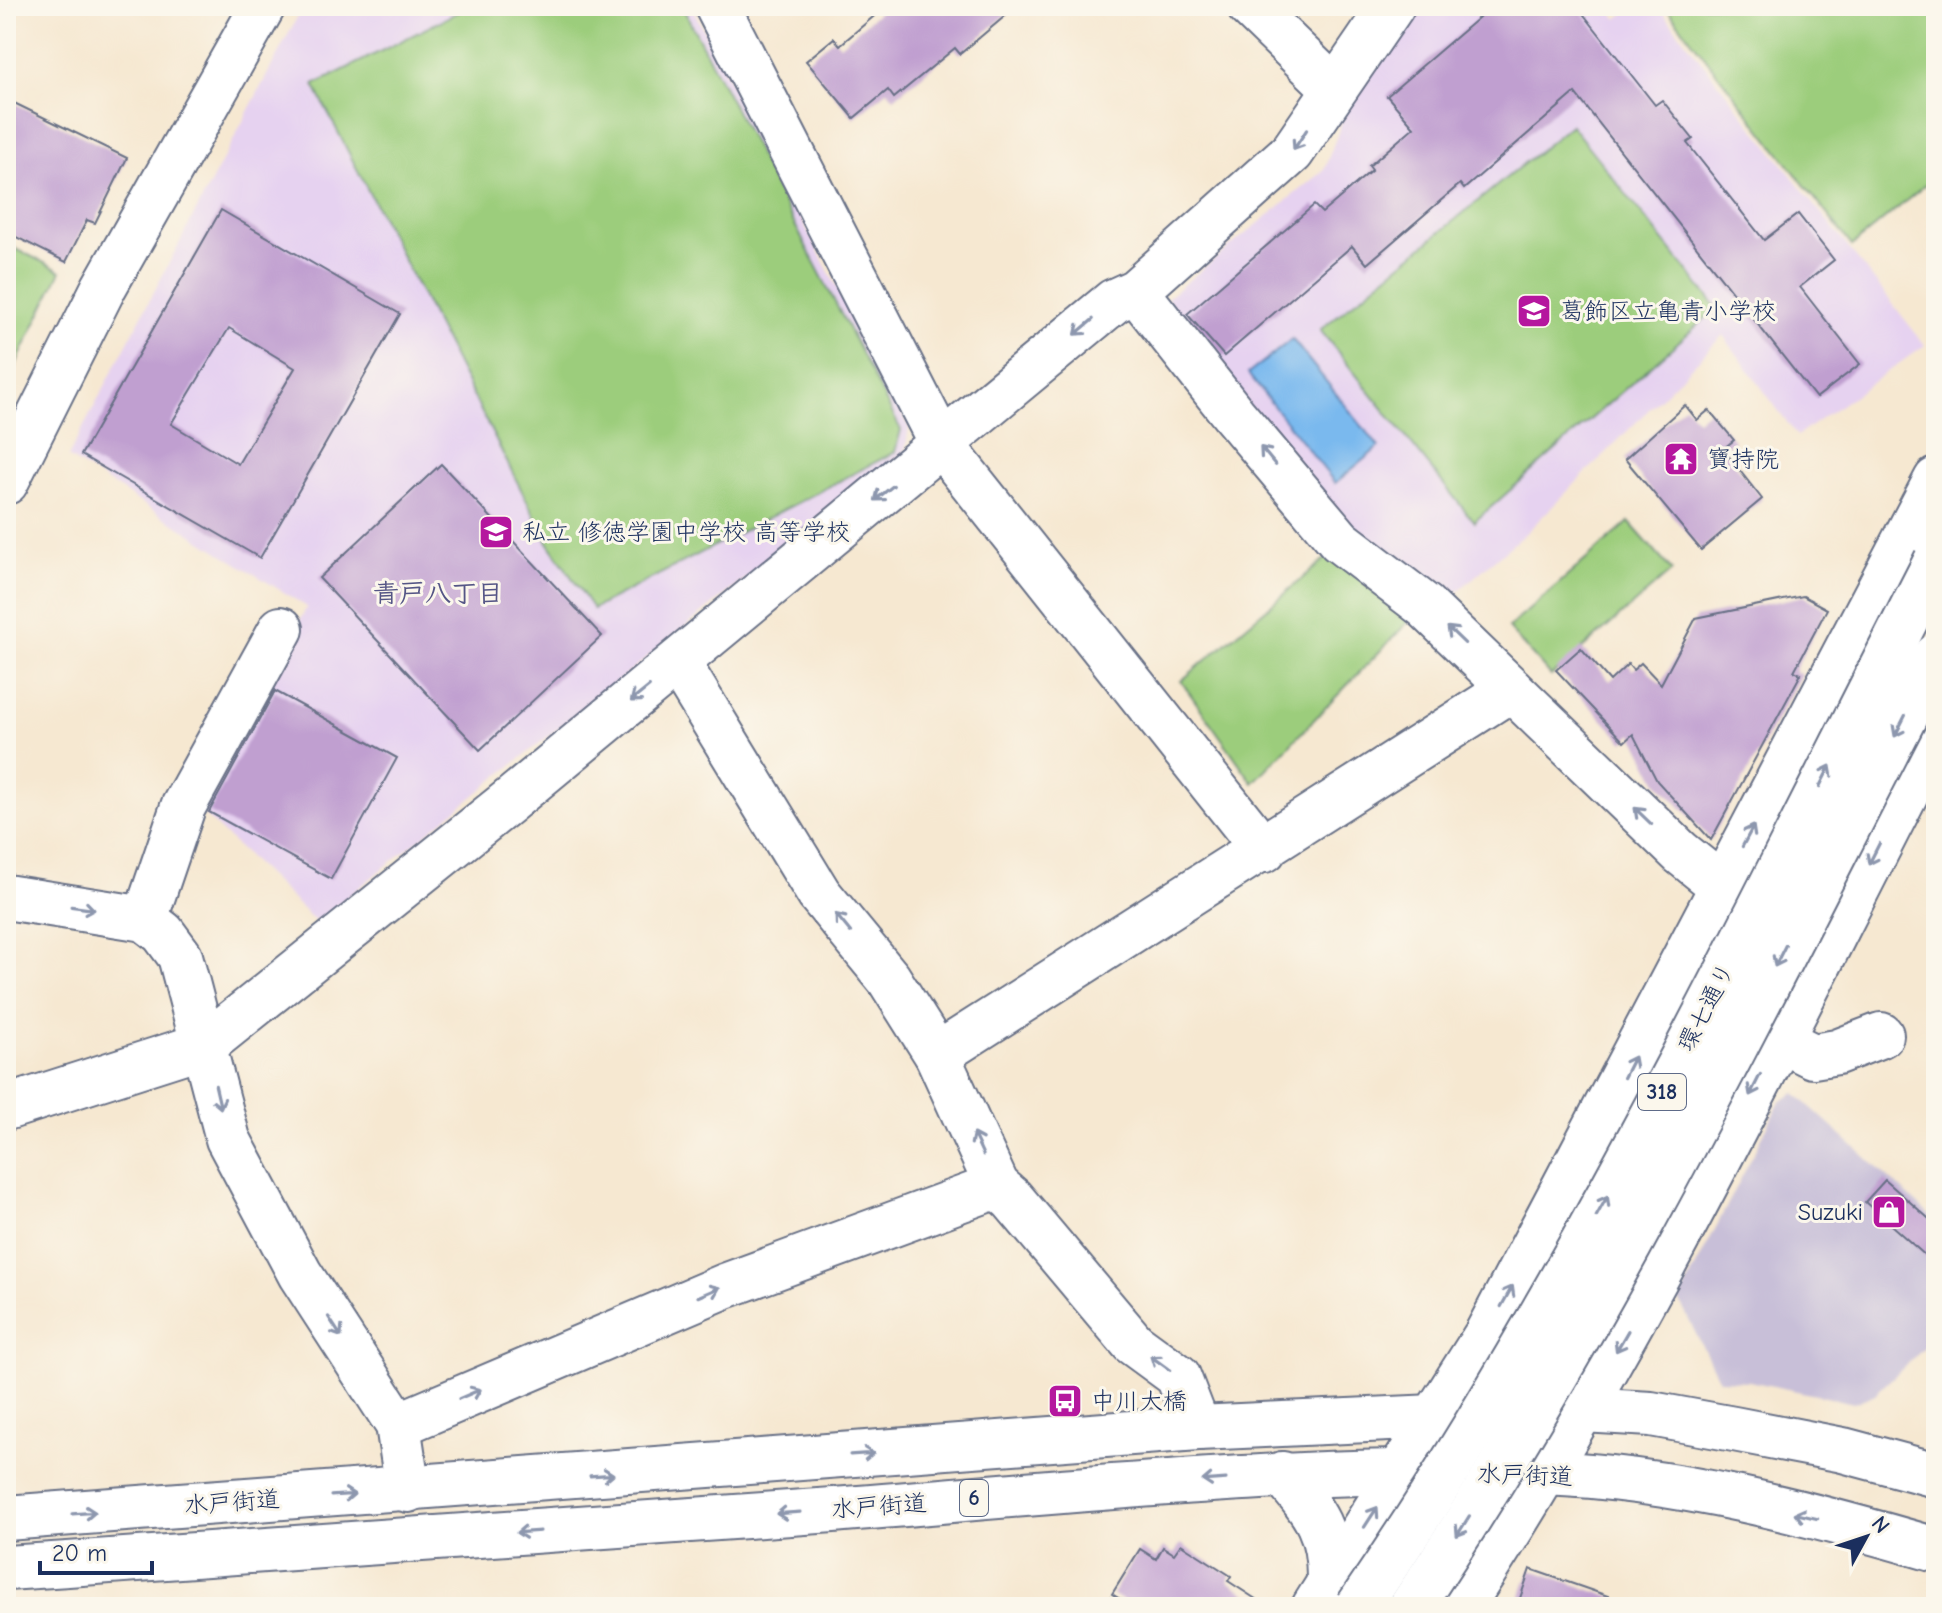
<svg xmlns="http://www.w3.org/2000/svg" width="1942" height="1613" viewBox="0 0 1942 1613" font-family="'Comic Neue','Klee One',sans-serif">
  <style>
    .built { fill: #e6d2f0 }
    .industrial { fill: #c8bfd8 }
    .green { fill: #9ccd7c; stroke: #5c7e6d; stroke-width: 2 }
    .water { fill: #7ab9ee; stroke: #4a74a6; stroke-width: 2 }
    .building { fill: #c09fd0; fill-rule: evenodd }
    .lines { fill: none; stroke-linecap: round; stroke-linejoin: round }
    .minor-casing { stroke: #687086; stroke-width: 48 }
    .tertiary-casing { stroke: #687086; stroke-width: 48 }
    .primary-casing { stroke: #687086; stroke-width: 48 }
    .trunk-casing { stroke: #687086; stroke-width: 48 }
    .minor { stroke: #fff; stroke-width: 44 }
    .tertiary { stroke: #fff; stroke-width: 44 }
    .primary { stroke: #fff; stroke-width: 44 }
    .trunk { stroke: #fff; stroke-width: 44 }
    .primary-bridge-casing { stroke: #687086; stroke-width: 48; stroke-linecap: butt }
    .primary-bridge { stroke: #fff; stroke-width: 44 }
    .oneway { stroke: #8d97ae }
    .labels { text-anchor: middle; dominant-baseline: central; stroke-width: 6; stroke-linejoin: round; paint-order: stroke }
    .shield { fill: #fbf7ec; stroke: #5e6b89; stroke-width: 2 }
    .shield-label { font-size: 22px; font-weight: bold; fill: #1b2f5e }
    .poi-label { font-size: 24px; fill: #1b2f5e; stroke: #fbf7ec; text-anchor: start }
    .street-label { font-size: 24px; fill: #1b2f5e; stroke: #fbf7ec }
    .neighbourhood-label { font-size: 26px; font-weight: bold; fill: #555686; stroke: #fbf7ec }
  </style>
  <rect width="100%" height="100%" fill="#fbf7ec"/>
  <filter id="ink" filterUnits="userSpaceOnUse"><feTurbulence type="fractalNoise" baseFrequency=".0125" numOctaves="2"/><feDisplacementMap in="SourceGraphic" scale="16" xChannelSelector="R" yChannelSelector="G"/><feConvolveMatrix kernelMatrix="1 2 1 2 8 2 1 2 1" color-interpolation-filters="sRGB"/></filter>
  <filter id="wash" filterUnits="userSpaceOnUse"><feTurbulence type="fractalNoise" baseFrequency=".006" numOctaves="4" result="noise"/><feDisplacementMap in="SourceGraphic" scale="32" xChannelSelector="R" yChannelSelector="G"/><feGaussianBlur stdDeviation="1.8" result="paint"/><feColorMatrix in="noise" values="0 0 0 0 0 0 0 0 0 0 0 0 0 0 0 0 0 1.4 0 .05"/><feComposite in="paint" operator="in"/></filter>
  <g filter="url(#wash)">
    <rect width="100%" height="100%" fill="#f6e8d1"/>
    <g class="built">
      <path d="M303,6H691L909,427L905,451L316,922L198,809L307,607L68,457Z"/>
      <path d="M1420,6H1606L1617,19L1633,6H1658L1925,345L1797,436L1723,335L1528,531L1444,603L1336,523L1167,298L1324,170L1359,76L1402,21Z"/>
    </g>
    <path class="industrial" d="M1795,1093L1936,1221V1337L1875,1394L1854,1403L1749,1381L1719,1380L1679,1300L1780,1102Z"/>
    <g class="green">
      <path d="M470,6H682L901,430L895,452L593,609L548,542L314,85Z"/>
      <path d="M1674,6H1936V176L1852,246L1668,10Z"/>
      <path d="M1571,125L1717,308L1474,522L1320,330Z"/>
      <path d="M6,244L61,271L6,385Z"/>
      <path d="M1629,522L1672,571L1551,676L1508,628Z"/>
      <path d="M1331,554L1410,620L1253,783L1181,681Z"/>
    </g>
    <path class="water" d="M1292,339L1379,447L1335,483L1248,374Z"/>
    <g id="blocks">
      <g class="building">
        <path d="M886,6H1017L960,54L955,48L894,98L888,90L854,118L806,61L834,38L840,45Z"/>
        <path d="M1492,6H1577L1655,105L1662,100L1693,139L1687,143L1764,240L1798,214L1834,260L1800,287L1860,364L1816,398L1575,93L1464,189L1460,184L1367,264L1352,246L1224,356L1187,314L1314,205L1322,213L1372,170L1369,166L1414,127L1387,96Z"/>
        <path d="M6,99L127,158L95,223L87,220L66,262L6,232Z"/>
        <path d="M221,210L400,314L260,558L81,455ZM229,328L295,368L238,464L171,424Z"/>
        <path d="M1685,405L1697,420L1709,410L1734,440L1723,449L1762,499L1701,550L1625,459Z"/>
        <path d="M441,464L602,636L480,750L319,578Z"/>
        <path d="M1803,596L1827,609L1794,671L1801,674L1711,840L1657,781L1633,734L1624,742L1556,670L1581,648L1610,681L1628,664L1633,670L1641,663L1661,684L1696,618Z"/>
        <path d="M275,691L397,758L331,879L209,812Z"/>
        <path d="M1885,1180L1936,1225V1265L1865,1202Z"/>
        <path d="M1181,1544L1231,1576L1228,1581L1268,1607H1133L1112,1594L1140,1549L1156,1559L1163,1547L1174,1554Z"/>
        <path d="M1530,1569L1625,1602L1624,1607H1517Z"/>
      </g>
    </g>
  </g>
  <g filter="url(#ink)">
    <use href="#blocks" fill-opacity="0" stroke="#687086" stroke-width="2"/>
    <g class="lines">
      <g class="minor-casing">
        <g id="minor">
          <path d="M717,6L942,445L1264,850"/>
          <path d="M1249,6L1334,88"/>
          <path d="M1136,291L1234,415L1340,541L1425,606L1681,853L1722,886"/>
          <path d="M678,663L819,894L889,979L937,1055L997,1186L1012,1199L1133,1343L1178,1376L1198,1428"/>
          <path d="M6,897L145,919L163,933L180,956L228,1139L300,1274L398,1425L408,1490"/>
          <path d="M145,919L183,807L281,629"/>
          <path d="M1779,1039L1813,1056L1837,1052L1881,1035"/>
          <path d="M937,1055L1511,689"/>
          <path d="M6,1108L206,1044L508,802L1114,301L1136,291L1292,152L1392,6"/>
          <path d="M398,1425L725,1286L997,1186"/>
        </g>
      </g>
      <g class="tertiary-casing">
        <path id="tertiary" d="M6,482L104,287L263,6"/>
      </g>
      <g class="primary-casing">
        <g id="primary">
          <path d="M1282,1474C1315,1513 1330,1530 1329,1583"/>
          <path d="M1314,1607L1486,1335L1936,480"/>
          <path d="M1461,1607C1643,1330 1784,1029 1936,735"/>
        </g>
      </g>
      <g class="trunk-casing">
        <g id="trunk">
          <path d="M6,1518L1198,1428L1583,1410L1651,1414L1734,1429L1843,1450L1936,1475"/>
          <path d="M6,1568C282,1550 558,1531 833,1510C1070,1491 1307,1465 1544,1473C1677,1478 1809,1513 1936,1550"/>
        </g>
      </g>
      <use href="#minor" class="minor"/>
      <use href="#tertiary" class="tertiary"/>
      <use href="#primary" class="primary"/>
      <use href="#trunk" class="trunk"/>
      <g class="primary-bridge-casing">
        <g id="primary-bridge">
          <path d="M1358,1607C1584,1278 1754,915 1936,561"/>
          <path d="M1411,1607C1613,1307 1769,977 1936,656"/>
        </g>
      </g>
      <use href="#primary-bridge" class="primary-bridge"/>
    </g>
    <defs><path id="oneway-shaft" d="M-6 0H5M1.5-3L5.5 0L1.5 3" fill="none" stroke-width="1.6" stroke-linecap="round" stroke-linejoin="round" transform="scale(2)"/></defs>
    <g class="oneway">
      <use href="#oneway-shaft" transform="translate(1300 140) rotate(123)"/>
      <use href="#oneway-shaft" transform="translate(1084 327) rotate(140)"/>
      <use href="#oneway-shaft" transform="translate(1268 456) rotate(-130)"/>
      <use href="#oneway-shaft" transform="translate(884 493) rotate(141)"/>
      <use href="#oneway-shaft" transform="translate(1456 635) rotate(-136)"/>
      <use href="#oneway-shaft" transform="translate(640 694) rotate(141)"/>
      <use href="#oneway-shaft" transform="translate(1900 726) rotate(117)"/>
      <use href="#oneway-shaft" transform="translate(1825 776) rotate(-63)"/>
      <use href="#oneway-shaft" transform="translate(1643 816) rotate(-136)"/>
      <use href="#oneway-shaft" transform="translate(1748 836) rotate(-62)"/>
      <use href="#oneway-shaft" transform="translate(1874 854) rotate(117)"/>
      <use href="#oneway-shaft" transform="translate(83 908) rotate(8)"/>
      <use href="#oneway-shaft" transform="translate(843 923) rotate(-129)"/>
      <use href="#oneway-shaft" transform="translate(1780 956) rotate(117)"/>
      <use href="#oneway-shaft" transform="translate(1629 1067) rotate(-63)"/>
      <use href="#oneway-shaft" transform="translate(1755 1085) rotate(117)"/>
      <use href="#oneway-shaft" transform="translate(218 1097) rotate(77)"/>
      <use href="#oneway-shaft" transform="translate(978 1144) rotate(-115)"/>
      <use href="#oneway-shaft" transform="translate(1602 1206) rotate(-61)"/>
      <use href="#oneway-shaft" transform="translate(709 1292) rotate(-23)"/>
      <use href="#oneway-shaft" transform="translate(1507 1296) rotate(-61)"/>
      <use href="#oneway-shaft" transform="translate(335 1327) rotate(57)"/>
      <use href="#oneway-shaft" transform="translate(1622 1341) rotate(120)"/>
      <use href="#oneway-shaft" transform="translate(1160 1363) rotate(-144)"/>
      <use href="#oneway-shaft" transform="translate(470 1394) rotate(-23)"/>
      <use href="#oneway-shaft" transform="translate(862 1454) rotate(-4)"/>
      <use href="#oneway-shaft" transform="translate(602 1475) rotate(-4)"/>
      <use href="#oneway-shaft" transform="translate(1214 1480) rotate(176)"/>
      <use href="#oneway-shaft" transform="translate(343 1495) rotate(-4)"/>
      <use href="#oneway-shaft" transform="translate(84 1513) rotate(-4)"/>
      <use href="#oneway-shaft" transform="translate(788 1513) rotate(176)"/>
      <use href="#oneway-shaft" transform="translate(1806 1516) rotate(-167)"/>
      <use href="#oneway-shaft" transform="translate(1371 1517) rotate(-57)"/>
      <use href="#oneway-shaft" transform="translate(1463 1526) rotate(122)"/>
      <use href="#oneway-shaft" transform="translate(528 1532) rotate(176)"/>
    </g>
  </g>
  <defs>
    <g id="school-square" transform="scale(1.8)"><rect x="-9" y="-9" width="18" height="18" rx="4" fill="#b5179e" stroke="#fbf7ec"/><path d="M0-5L7-2L0 1L-7-2ZM-4 1L0 2.5L4 1V4Q0 6-4 4Z" fill="#fff"/></g>
    <g id="temple-square" transform="scale(1.8)"><rect x="-9" y="-9" width="18" height="18" rx="4" fill="#b5179e" stroke="#fbf7ec"/><path d="M0-6L5-2H3V0L6.5 2.5H4V6H1.5V3h-3V6H-4V2.5H-6.5L-3 0V-2H-5Z" fill="#fff"/></g>
    <g id="shop-square" transform="scale(1.8)"><rect x="-9" y="-9" width="18" height="18" rx="4" fill="#b5179e" stroke="#fbf7ec"/><path d="M-5-2.5h2.3a2.7 3.5 0 0 1 5.4 0H5L5.5 6h-11ZM-1.5-2.5h3a1.5 2.3 0 0 0-3 0Z" fill="#fff"/></g>
    <g id="bus-square" transform="scale(1.8)"><rect x="-9" y="-9" width="18" height="18" rx="4" fill="#b5179e" stroke="#fbf7ec"/><path d="M-5-6H5V4H4V6H2V4H-2V6H-4V4H-5ZM-3.5-4V0h7V-4ZM-3.5 1.2v1.5H-2V1.2ZM2 1.2v1.5H3.5V1.2Z" fill="#fff"/></g>
  </defs>
  <g fill-rule="evenodd">
    <use href="#school-square" x="1534" y="311"/>
    <use href="#temple-square" x="1681" y="459"/>
    <use href="#school-square" x="496" y="532"/>
    <use href="#shop-square" x="1889" y="1212"/>
    <use href="#bus-square" x="1065" y="1401"/>
  </g>
  <g class="labels">
    <g class="shield">
      <rect x="1638" y="1074" width="48" height="36" rx="6"/>
      <rect x="960" y="1480" width="28" height="36" rx="6"/>
    </g>
    <g class="shield-label">
      <text x="1662" y="1092">318</text>
      <text x="974" y="1498">6</text>
    </g>
    <g class="poi-label">
      <text x="1560" y="311">葛飾区立亀青小学校</text>
      <text x="1707" y="459">寶持院</text>
      <text x="522" y="532">私立 修徳学園中学校 高等学校</text>
      <text x="1863" y="1212" text-anchor="end">Suzuki</text>
      <text x="1091" y="1401">中川大橋</text>
    </g>
    <g class="street-label">
      <text transform="translate(1706 1007) rotate(-63)">環七通り</text>
      <text transform="translate(1525 1475) rotate(2)">水戸街道</text>
      <text transform="translate(232 1502) rotate(-4)">水戸街道</text>
      <text transform="translate(879 1506) rotate(-4)">水戸街道</text>
    </g>
    <g class="neighbourhood-label">
      <text x="438" y="594">青戸八丁目</text>
    </g>
  </g>
  <rect width="1942" height="1613" fill="none" stroke="#fbf7ec" stroke-width="32"/>
  <g transform="translate(1866 1537) rotate(50)" stroke="#fbf7ec" stroke-width="6" paint-order="stroke">
  <path d="M0-6L14 30L0 20L-14 30Z" fill="#1b2f5e"/>
  <text y="-12" font-size="22" font-weight="bold" text-anchor="middle" fill="#1b2f5e">N</text>
  </g>
  <path d="M40 1561v12h112v-12" fill="none" stroke="#1b2f5e" stroke-width="4"/>
  <text x="52" y="1561" font-size="24" fill="#1b2f5e" stroke="#fbf7ec" stroke-width="6" paint-order="stroke">20 m</text>
</svg>
